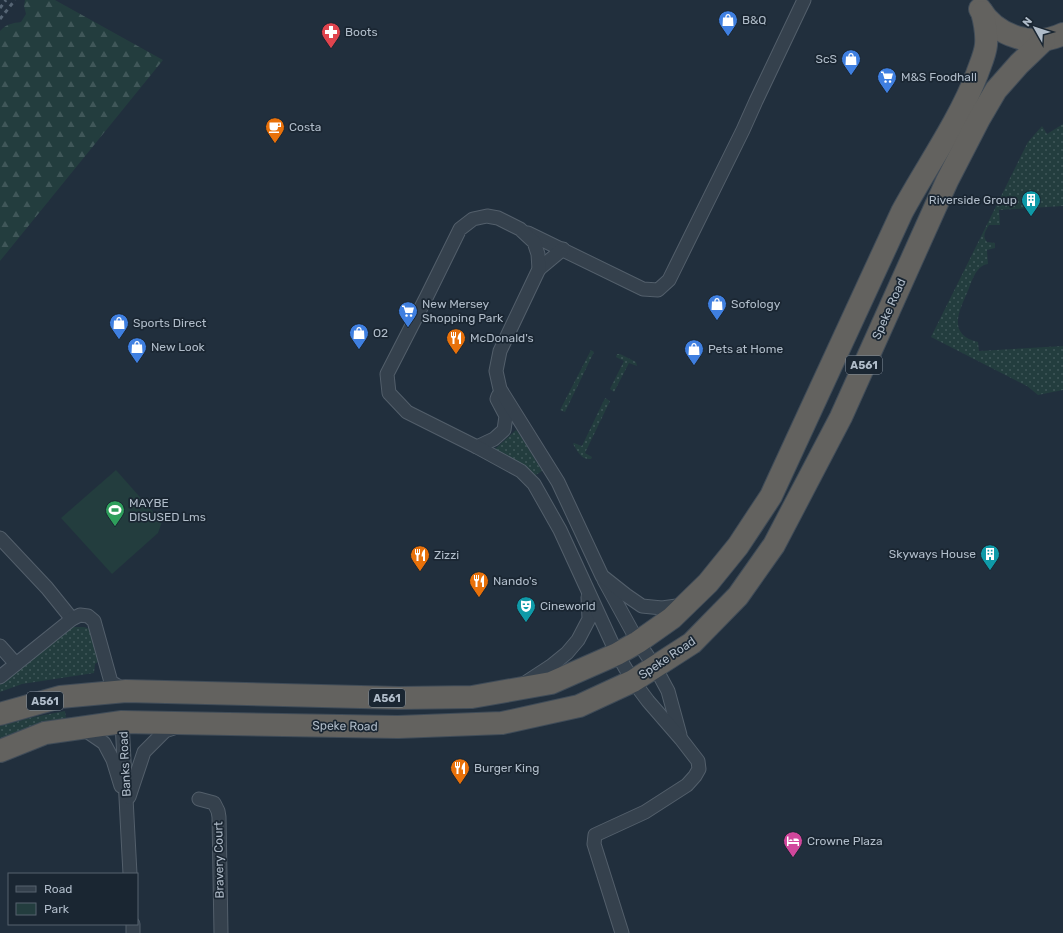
<svg xmlns="http://www.w3.org/2000/svg" width="1063" height="933" viewBox="0 0 1063 933" font-family="Rubik,sans-serif">
  <style>
    .grass { fill: url(#grass-dots) }
    .forest { fill: url(#forest-firs) }
    .park { fill: #233d3e }
    .lines { fill: none; stroke-linecap: round; stroke-linejoin: round }
    .minor-casing { stroke: #535f6b; stroke-width: 15 }
    .trunk-casing { stroke: #404c58; stroke-width: 24 }
    .minor { stroke: #35414d; stroke-width: 13 }
    .trunk { stroke: #63625f; stroke-width: 22 }
    .rail { stroke: #566574; stroke-width: 3; stroke-dasharray: 4 4; stroke-linecap: butt }
    .labels { text-anchor: middle; dominant-baseline: central; stroke-width: 3.5; stroke-linejoin: round; paint-order: stroke }
    .shield { fill: #1a2632; stroke: #838f9c; stroke-width: 1 }
    .shield-label { font-size: 11px; font-weight: bold; fill: #b0bcc9 }
    .poi-label { font-size: 12px; fill: #b0bcc9; stroke: #1a2632; text-anchor: start }
    .street-label { font-size: 12px; fill: #b0bcc9; stroke: #1a2632 }
  </style>
  <defs>
    <pattern id="grass-dots" width="8" height="8" patternUnits="userSpaceOnUse"><rect width="8" height="8" fill="#233d3e"/><path d="M2 2h.1M6 6h.1" fill="none" stroke="#405759" stroke-width="1.8" stroke-linecap="round"/></pattern>
    <pattern id="forest-firs" width="22" height="20" patternUnits="userSpaceOnUse"><rect width="22" height="20" fill="#233d3e"/><path d="M5 1l3.5 6h-7zM16 11l3.5 6h-7z" fill="#405759"/></pattern>
  </defs>
  <rect width="100%" height="100%" fill="#212f3d"/>
  <g class="grass">
    <path d="M1063,124V206L999,210L1000,225H989C985,232 982,236 987,242L995,243V248L987,250L988,264C975,266 972,282 967,293C958,313 948,335 978,342L979,351L1063,346V390L1038,395L1027,386L931,337L1028,142L1042,126L1047,134Z"/>
    <path d="M591,350L594,352L565,412L560,410Z"/>
    <path d="M617,354H620L636,362L637,366L629,363L614,392L610,389L624,361L616,357Z"/>
    <path d="M605,398L610,401L585,453L592,457L591,459C581,460 578,452 573,444L574,443L582,446Z"/>
    <path d="M516,430L520,435L542,471L534,476L496,451L495,449Z"/>
    <path d="M73,627H84L90,629L99,661L95,664L94,673L22,684L0,692V684Z"/>
    <path d="M65,711L66,719L0,738V726L34,717Z"/>
  </g>
  <path class="forest" d="M25,0H55L163,60L0,261V31C6,24 13,23 21,22L26,14L24,6Z"/>
  <path class="park" d="M116,470L162,522L158,533L112,574L61,518Z"/>
  <g class="lines">
    <g class="minor-casing">
      <g id="minor">
        <path d="M528,233L643,289L658,290L669,280L743,130L756,101L804,0"/>
        <path d="M539,269L563,249"/>
        <path d="M477,447L494,439L504,430L506,416L497,399L498,396"/>
        <path d="M0,538L47,588L72,619"/>
        <path d="M604,580L638,642L655,667L668,691L680,735"/>
        <path d="M0,646L16,664"/>
        <path d="M0,677L72,619L80,615L88,616L94,621L111,682L126,691"/>
        <path d="M525,683L551,666L567,653L578,640L589,619L588,597"/>
        <path d="M122,722L130,874"/>
        <path d="M82,728L104,743L113,760L121,786"/>
        <path d="M129,797L144,752L165,731L177,727"/>
        <path d="M199,799L214,803L218,811L219,817L221,933"/>
        <path d="M133,924V933"/>
        <path d="M622,933L594,844L595,835L645,812L687,785L695,776L699,769L698,761L681,739L648,701L633,681L617,654L560,530L534,484L521,471L477,447L407,412L389,393L387,374L426,298L460,229L473,219L487,216L498,218L520,229L534,242L538,254L539,269L500,351L496,371L500,389L558,482L602,576L626,595L642,606L662,608L684,605"/>
      </g>
    </g>
    <g class="trunk-casing">
      <g id="trunk">
        <path d="M980,9C997,37 1034,48 1063,34"/>
        <path d="M0,714L60,697L126,691L399,698L472,697L551,683L617,654L638,642L672,618L708,583L738,546L771,496L902,212C927,166 958,123 977,74C980,65 985,55 986,45C987,34 985,23 982,12"/>
        <path d="M0,751L45,733L122,722L398,727L502,723L579,706L633,681L692,643L738,596L774,545L841,417L947,181L979,119L996,90L1019,64L1044,40"/>
      </g>
    </g>
    <use href="#minor" class="minor"/>
    <use href="#trunk" class="trunk"/>
    <g class="rail">
      <path d="M0,8L6,0"/>
      <path d="M0,19L15,0"/>
    </g>
  </g>
  <defs>
    <g id="shop-pin" transform="scale(1)"><path d="M0 17L-7.5 6A9.5 9.5 0 1 1 7.5 6Z" fill="#3f7fe0" stroke="#1a2632"/><path d="M-5-2.5h2.3a2.7 3.5 0 0 1 5.4 0H5L5.5 6h-11ZM-1.5-2.5h3a1.5 2.3 0 0 0-3 0Z" fill="#fff"/></g>
    <g id="pharmacy-pin" transform="scale(1)"><path d="M0 17L-7.5 6A9.5 9.5 0 1 1 7.5 6Z" fill="#e0444e" stroke="#1a2632"/><path d="M-2-6h4v4h4v4h-4v4h-4v-4h-4v-4h4Z" fill="#fff"/></g>
    <g id="supermarket-pin" transform="scale(1)"><path d="M0 17L-7.5 6A9.5 9.5 0 1 1 7.5 6Z" fill="#3f7fe0" stroke="#1a2632"/><path d="M-6-5.5h2.5l.6 2H6L4.5 2H-2.5L-4.4-4H-6ZM-1.5 3.2a1.3 1.3 0 1 0 .1 0ZM3 3.2a1.3 1.3 0 1 0 .1 0Z" fill="#fff"/></g>
    <g id="cafe-pin" transform="scale(1)"><path d="M0 17L-7.5 6A9.5 9.5 0 1 1 7.5 6Z" fill="#e8710a" stroke="#1a2632"/><path d="M-5.5-4.5H6V0H3Q3 3.5 0 3.5H-2.5Q-5.5 3.5-5.5 0ZM3-3.2v2h1.7v-2ZM-6 4.5H4V6H-6Z" fill="#fff"/></g>
    <g id="building-pin" transform="scale(1)"><path d="M0 17L-7.5 6A9.5 9.5 0 1 1 7.5 6Z" fill="#0f9aa8" stroke="#1a2632"/><path d="M-4-6H4V6H1V3H-1V6H-4ZM-2.5-4.3h1.7v1.8h-1.7ZM.8-4.3h1.7v1.8H.8ZM-2.5-1h1.7V.8h-1.7ZM.8-1h1.7V.8H.8Z" fill="#fff"/></g>
    <g id="restaurant-pin" transform="scale(1)"><path d="M0 17L-7.5 6A9.5 9.5 0 1 1 7.5 6Z" fill="#e8710a" stroke="#1a2632"/><path d="M-5-6h1v4h1v-4h1v4h1v-4h1v5L-1.5 .5V6h-2V.5L-5-1ZM5-6V6H3V1.5H1.5Q1.5-4 5-6Z" fill="#fff"/></g>
    <g id="stadium-pin" transform="scale(1)"><path d="M0 17L-7.5 6A9.5 9.5 0 1 1 7.5 6Z" fill="#2e9e5b" stroke="#1a2632"/><path d="M0-5a6.5 5 0 1 0 0 10a6.5 5 0 1 0 0-10ZM-3.5-1.8h7v3.6h-7Z" fill="#fff"/></g>
    <g id="theatre-pin" transform="scale(1)"><path d="M0 17L-7.5 6A9.5 9.5 0 1 1 7.5 6Z" fill="#0f9aa8" stroke="#1a2632"/><path d="M-5-5.5Q0-4 5-5.5V0Q5 5 0 6Q-5 5-5 0ZM-3.3-2.5H-1v1.5H-3.3ZM1-2.5H3.3v1.5H1ZM-2.8 1Q0 5.5 2.8 1Z" fill="#fff"/></g>
    <g id="hotel-pin" transform="scale(1)"><path d="M0 17L-7.5 6A9.5 9.5 0 1 1 7.5 6Z" fill="#d1479c" stroke="#1a2632"/><path d="M-6-4.5h1.5V1H6V5H4.5V3h-9V5H-6ZM-4 0a1.8 1.8 0 1 1 3.6 0ZM.5 0V-2.5h3Q6-2.5 6 0Z" fill="#fff"/></g>
  </defs>
  <g fill-rule="evenodd">
    <use href="#shop-pin" x="728" y="20"/>
    <use href="#pharmacy-pin" x="331" y="32"/>
    <use href="#shop-pin" x="851" y="59"/>
    <use href="#supermarket-pin" x="887" y="77"/>
    <use href="#cafe-pin" x="275" y="127"/>
    <use href="#building-pin" x="1031" y="200"/>
    <use href="#shop-pin" x="717" y="304"/>
    <use href="#supermarket-pin" x="408" y="311"/>
    <use href="#shop-pin" x="119" y="323"/>
    <use href="#shop-pin" x="359" y="333"/>
    <use href="#restaurant-pin" x="456" y="338"/>
    <use href="#shop-pin" x="137" y="347"/>
    <use href="#shop-pin" x="694" y="349"/>
    <use href="#stadium-pin" x="115" y="510"/>
    <use href="#building-pin" x="990" y="554"/>
    <use href="#restaurant-pin" x="420" y="555"/>
    <use href="#restaurant-pin" x="479" y="581"/>
    <use href="#theatre-pin" x="526" y="606"/>
    <use href="#restaurant-pin" x="460" y="768"/>
    <use href="#hotel-pin" x="793" y="841"/>
  </g>
  <g class="labels">
    <g class="shield">
      <rect x="846" y="356" width="36" height="18" rx="3"/>
      <rect x="369" y="689" width="36" height="18" rx="3"/>
      <rect x="27" y="692" width="36" height="18" rx="3"/>
    </g>
    <g class="shield-label">
      <text x="864" y="365">A561</text>
      <text x="387" y="698">A561</text>
      <text x="45" y="701">A561</text>
    </g>
    <g class="poi-label">
      <text x="742" y="20">B&amp;Q</text>
      <text x="345" y="32">Boots</text>
      <text x="837" y="59" text-anchor="end">ScS</text>
      <text x="901" y="77">M&amp;S Foodhall</text>
      <text x="289" y="127">Costa</text>
      <text x="1017" y="200" text-anchor="end">Riverside Group</text>
      <text x="422" y="304">New Mersey<tspan x="422" dy="14">Shopping Park</tspan></text>
      <text x="731" y="304">Sofology</text>
      <text x="133" y="323">Sports Direct</text>
      <text x="373" y="333">O2</text>
      <text x="470" y="338">McDonald's</text>
      <text x="151" y="347">New Look</text>
      <text x="708" y="349">Pets at Home</text>
      <text x="129" y="503">MAYBE<tspan x="129" dy="14">DISUSED Lms</tspan></text>
      <text x="976" y="554" text-anchor="end">Skyways House</text>
      <text x="434" y="555">Zizzi</text>
      <text x="493" y="581">Nando's</text>
      <text x="540" y="606">Cineworld</text>
      <text x="474" y="768">Burger King</text>
      <text x="807" y="841">Crowne Plaza</text>
    </g>
    <g class="street-label">
      <text transform="translate(889 309) rotate(-66)">Speke Road</text>
      <text transform="translate(667 658) rotate(-34)">Speke Road</text>
      <text transform="translate(345 726) rotate(1)">Speke Road</text>
      <text transform="translate(125 764) rotate(-93)">Banks Road</text>
      <text transform="translate(219 860) rotate(-91)">Bravery Court</text>
    </g>
  </g>
  <rect x="8" y="873" width="130" height="52" fill="#1a2632" stroke="#56626e"/>
  <rect x="16" y="886" width="20" height="6" fill="#35414d" stroke="#56626e"/>
  <text x="44" y="893" font-size="12" fill="#b0bcc9">Road</text>
  <rect x="16" y="903" width="20" height="12" fill="#233d3e" stroke="#56626e"/>
  <text x="44" y="913" font-size="12" fill="#b0bcc9">Park</text>
  <g transform="translate(1035 28) rotate(309)" stroke="#1a2632" stroke-width="3" paint-order="stroke">
  <path d="M0-3L7 15L0 10L-7 15Z" fill="#b0bcc9"/>
  <text y="-6" font-size="11" font-weight="bold" text-anchor="middle" fill="#b0bcc9">N</text>
  </g>
</svg>
